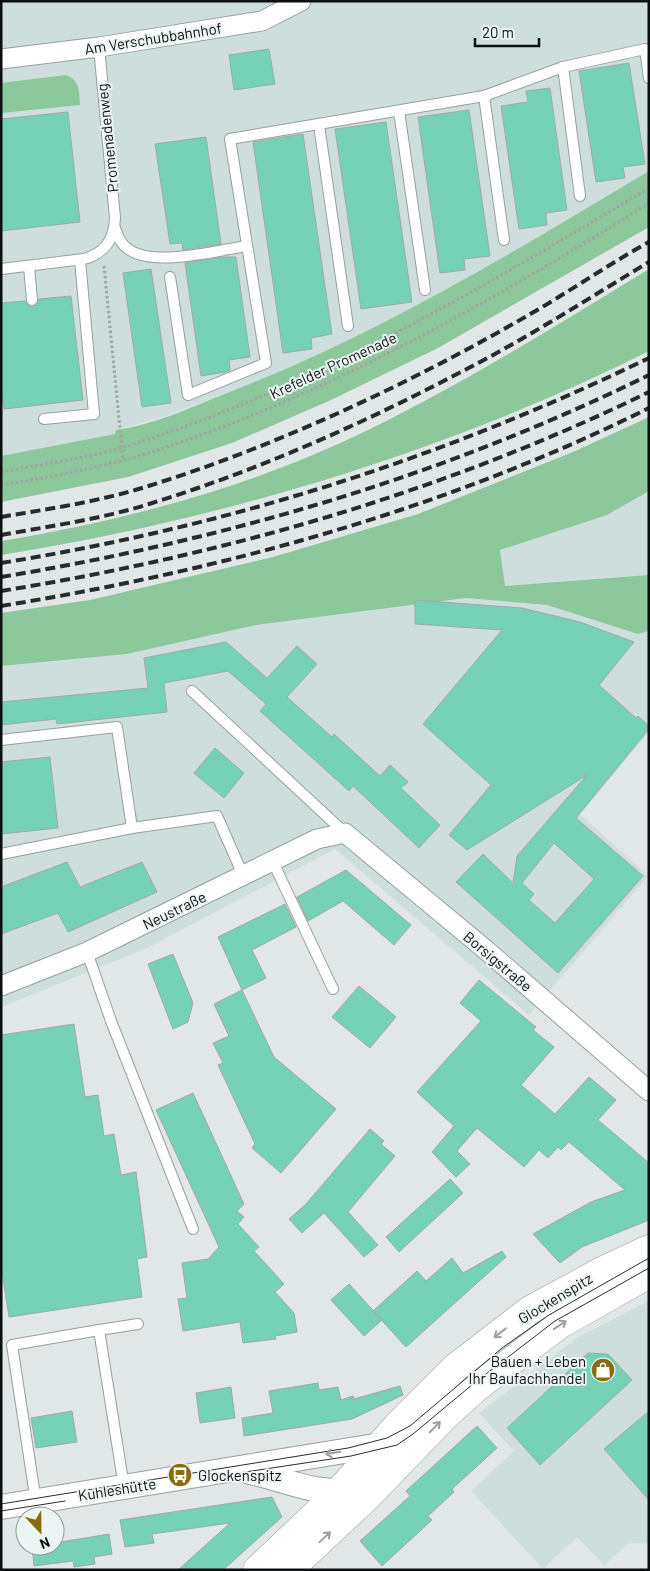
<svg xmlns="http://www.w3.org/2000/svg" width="650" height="1571" viewBox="0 0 650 1571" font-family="Barlow,sans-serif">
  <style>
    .built { fill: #cddedd }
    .green { fill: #8cc89b }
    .building { fill: #75d2b7; stroke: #a3a9a7; fill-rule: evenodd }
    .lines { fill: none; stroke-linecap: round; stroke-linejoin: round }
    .service-casing { stroke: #989f9e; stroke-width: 12 }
    .minor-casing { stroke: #989f9e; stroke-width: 21 }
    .tertiary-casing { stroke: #989f9e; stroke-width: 26 }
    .primary-casing { stroke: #989f9e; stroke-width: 29 }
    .path { stroke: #a0a5a5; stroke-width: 3; stroke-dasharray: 2.5 2.5; stroke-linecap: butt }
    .service { stroke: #fff; stroke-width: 10 }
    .minor { stroke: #fff; stroke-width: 19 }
    .tertiary { stroke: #fff; stroke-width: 24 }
    .primary { stroke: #fff; stroke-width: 28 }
    .tram { stroke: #272b2b; stroke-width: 1 }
    .rail { stroke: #272b2b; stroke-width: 4; stroke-dasharray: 10 5; stroke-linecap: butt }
    .oneway { stroke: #9e9f9f }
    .labels { text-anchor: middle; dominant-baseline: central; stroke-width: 4; stroke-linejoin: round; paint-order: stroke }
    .street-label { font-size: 15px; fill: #0c0f0f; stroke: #edf4f4 }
    .poi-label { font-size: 15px; fill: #0c0f0f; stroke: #edf4f4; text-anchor: end }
  </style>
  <rect width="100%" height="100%" fill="#e0e7e6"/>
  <g class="built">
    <path d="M1,1H649V171L472,277L351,340L263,379L163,417L116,430V434L1,456Z"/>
    <path d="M649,491V575L504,586L500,550L607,515Z"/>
    <path d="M466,598L547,605L638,634L649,631V732L580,814L648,876L529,1015L335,849L145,949L1,1007V666L127,654L256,625Z"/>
    <path d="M649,1301V1544L629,1543L604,1565L577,1537L543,1569L471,1491L514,1451L479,1413L578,1337Z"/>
  </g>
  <g class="green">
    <path d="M66,75C80,80 79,92 80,105L1,113V83Z"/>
    <path d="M649,171V227L438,348L331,400L232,443L128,477L1,502V456L115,434L116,430C154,425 191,407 227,393C376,336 512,253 649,171Z"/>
    <path d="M649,269V351C447,452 224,519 1,555V541C128,520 254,486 370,429C466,382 557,325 649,269Z"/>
    <path d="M649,417V491L607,515L500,550L505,586L649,575V631L638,634L547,605L466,598L256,625L127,654L1,666V613L90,600L273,557L418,514L573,452Z"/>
  </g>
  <g class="building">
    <path d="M269,49L275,84L234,90L229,55Z"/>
    <path d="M629,63L645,164L623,167L625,178L596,182L579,71Z"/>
    <path d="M550,88L567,210L546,213L547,225L519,229L501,106L528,102L526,91Z"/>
    <path d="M469,110L490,256L464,259L465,270L440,273L418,117Z"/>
    <path d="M68,112L80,222L1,231V119Z"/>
    <path d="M386,122L412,302L361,309L335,129Z"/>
    <path d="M303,134L332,334L311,338L312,349L283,353L253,142Z"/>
    <path d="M206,137L221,244L183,250L182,243L170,244L155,144Z"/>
    <path d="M223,257H236L250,357L229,360L230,370L226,372L201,376L185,263Z"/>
    <path d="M151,269L171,403L142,407L123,273Z"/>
    <path d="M71,296L83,400L4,409L1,386V303L25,301L29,306L33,307L39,299Z"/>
    <path d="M415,600L522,608L580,622L634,642L599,685L636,718L638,716L649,726V729L576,818L643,876L558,973L456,882L483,854L513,883L517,856L587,775L467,850L449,835L491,785L423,724L502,630L415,624ZM554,843L594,879L555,923L529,900L534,894L522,883Z"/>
    <path d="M226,642L267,678L297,646L317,664L287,697L332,737L334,734L380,776L390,765L408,782L401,788L440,825L419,848L353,786L349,791L260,711L266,704L228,671L164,683L167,712L57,724L56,719L1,725V702L148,688L144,658Z"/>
    <path d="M215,748L244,773L224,798L194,773Z"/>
    <path d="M50,757L58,828L1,834V762Z"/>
    <path d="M67,862L80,887L142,862L157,892L68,932L58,913L1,934V887Z"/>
    <path d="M346,870L411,925L394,945L343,901L308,921L297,897Z"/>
    <path d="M285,904L296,927L252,950L266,978L242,990L218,937Z"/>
    <path d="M173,954L193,1003L188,1022L173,1029L148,964Z"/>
    <path d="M479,980L536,1027L533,1030L554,1047L521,1085L555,1114L589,1077L616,1100L598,1120L649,1163V1220L582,1247L560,1263L533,1234L591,1202L625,1190L569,1142L561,1150L558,1147L548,1158L539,1150L524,1167L477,1128L457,1151L470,1164L456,1177L432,1152L454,1126L417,1092L481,1021L460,1003Z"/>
    <path d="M359,986L396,1017L370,1048L332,1017Z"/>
    <path d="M242,990L274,1057L336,1109L281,1173L252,1148L255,1144L218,1065L223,1063L213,1043L229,1036L214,1004Z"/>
    <path d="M74,1024L85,1097L98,1095L104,1136L114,1134L121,1175L136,1172L147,1257L137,1259L142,1297L9,1317L1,1266V1035Z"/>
    <path d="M193,1093L244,1204L237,1211L244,1217L238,1224L259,1247L254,1251L284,1284L275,1292L294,1313L297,1332L275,1336L276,1339L243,1343L240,1322L183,1331L178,1299L187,1298L182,1263L208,1259L219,1247L156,1110Z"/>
    <path d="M370,1129L384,1141L381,1144L395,1156L348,1212L378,1245L364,1257L324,1213L302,1233L289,1219L306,1204Z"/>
    <path d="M450,1179L463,1193L399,1252L386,1237Z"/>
    <path d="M502,1251L506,1257L406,1347L373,1311L417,1271L426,1281L452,1258L463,1273Z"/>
    <path d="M349,1284L382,1320L364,1336L331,1300Z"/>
    <path d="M588,1353L608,1354L632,1380L540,1465L507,1428Z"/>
    <path d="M318,1383L319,1390L338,1387L341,1400L353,1396L354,1399L400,1386L403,1395L352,1419L244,1436L242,1418L273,1413L269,1391Z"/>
    <path d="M231,1387L235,1418L200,1423L196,1393Z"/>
    <path d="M72,1411L77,1442L36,1448L31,1418Z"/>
    <path d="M649,1411V1500L604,1449Z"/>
    <path d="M477,1426L497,1448L452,1489L454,1492L428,1516L432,1520L382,1566L360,1541L410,1496L406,1491Z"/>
    <path d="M272,1497L282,1517L223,1570H178L230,1523L152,1534L154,1543L125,1547L120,1520Z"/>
    <path d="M109,1534L112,1554L94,1557L95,1564L74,1567L73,1561L34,1566L32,1547L55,1546V1543Z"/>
  </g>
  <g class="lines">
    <g class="service-casing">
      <g id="service">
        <path d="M563,67L580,196"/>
        <path d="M484,96L504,240"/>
        <path d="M399,111L425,290"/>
        <path d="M319,125L348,326"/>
        <path d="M115,228C118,236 120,243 127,248C151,268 216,251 246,246"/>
        <path d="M29,266L32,300"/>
        <path d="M1,269L84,259C105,253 114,240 115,218L99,47"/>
        <path d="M170,277L188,395L266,363L230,139L484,96L563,67L645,49L649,78"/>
        <path d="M44,419L94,414L80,260"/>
        <path d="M192,691L345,833"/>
        <path d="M1,740L117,727L132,828"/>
        <path d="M1,854L132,828L217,816L243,875"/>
        <path d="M272,860L333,989"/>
        <path d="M87,952L111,1021L193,1229"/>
        <path d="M99,1330L138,1324"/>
        <path d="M36,1502L12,1345L99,1330L124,1487"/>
      </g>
    </g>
    <g class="minor-casing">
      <g id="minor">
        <path d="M1,59L99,47L262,21L301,1"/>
        <path d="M1,986L87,952L317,839L345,833L486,950L649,1091"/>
      </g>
    </g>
    <g class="tertiary-casing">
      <g id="tertiary">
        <path d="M250,1472C285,1479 315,1496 351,1489"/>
        <path d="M1,1507L381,1445"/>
      </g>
    </g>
    <g class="primary-casing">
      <g id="primary">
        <path d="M257,1570L333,1498L397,1426L456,1367L530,1310L600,1272L649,1249"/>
        <path d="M289,1570L368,1496L446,1415L477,1387L559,1325L649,1274"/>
      </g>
    </g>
    <g class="path">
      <path d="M104,266L123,459"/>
      <path d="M1,472C41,464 84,459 124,447C312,389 481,289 649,188"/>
      <path d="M1,485C56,476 114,465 167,447C338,389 497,299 649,203"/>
    </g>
    <use href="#service" class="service"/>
    <use href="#minor" class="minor"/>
    <use href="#tertiary" class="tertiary"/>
    <use href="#primary" class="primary"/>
    <g class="tram">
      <path d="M199,1479L351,1456L397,1445L413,1434L473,1384L555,1321L649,1268"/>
      <path d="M1,1504L348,1448L387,1438L410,1426L502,1348L549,1315L649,1258"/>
      <path d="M1,1511L65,1501"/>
    </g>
    <g class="rail">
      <path d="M1,517C48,509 96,502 142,488C273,448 414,382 532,313C572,290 609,264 649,242"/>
      <path d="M1,535C51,526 101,519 149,504C256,471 360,425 459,373C524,340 586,300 649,262"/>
      <path d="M1,563C230,526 440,459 649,358"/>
      <path d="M1,577C225,540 444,476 649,375"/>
      <path d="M1,591C225,555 444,492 649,392"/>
      <path d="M1,606C224,570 446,509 649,408"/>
    </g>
  </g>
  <defs><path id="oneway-shaft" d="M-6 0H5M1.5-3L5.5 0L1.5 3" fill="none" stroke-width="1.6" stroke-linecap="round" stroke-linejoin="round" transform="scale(1.25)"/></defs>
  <g class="oneway">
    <use href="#oneway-shaft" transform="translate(560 1325) rotate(-33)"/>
    <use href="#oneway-shaft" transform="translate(500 1333) rotate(142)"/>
    <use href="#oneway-shaft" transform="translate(435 1427) rotate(-46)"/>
    <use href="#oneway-shaft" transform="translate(333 1453) rotate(170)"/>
    <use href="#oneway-shaft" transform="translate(325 1537) rotate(-43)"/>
  </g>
  <defs>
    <g id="shop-disc" transform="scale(1.25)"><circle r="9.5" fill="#896c0b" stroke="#edf4f4"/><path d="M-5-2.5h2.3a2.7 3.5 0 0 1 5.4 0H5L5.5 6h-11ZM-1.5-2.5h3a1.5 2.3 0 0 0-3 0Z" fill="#fff"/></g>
    <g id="bus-disc" transform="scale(1.25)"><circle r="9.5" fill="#896c0b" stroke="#edf4f4"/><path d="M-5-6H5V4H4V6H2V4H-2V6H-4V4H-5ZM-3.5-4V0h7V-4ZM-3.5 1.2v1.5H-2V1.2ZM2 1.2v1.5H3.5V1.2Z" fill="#fff"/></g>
  </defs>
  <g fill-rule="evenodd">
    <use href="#shop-disc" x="603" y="1370"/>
    <use href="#bus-disc" x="180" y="1475"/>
  </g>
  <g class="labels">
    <g class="street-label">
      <text transform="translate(153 38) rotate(-9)">Am Verschubbahnhof</text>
      <text transform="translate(107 138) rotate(-96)">Promenadenweg</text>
      <text transform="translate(333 365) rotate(-25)">Krefelder Promenade</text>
      <text transform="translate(174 910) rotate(-26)">Neustraße</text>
      <text transform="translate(498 961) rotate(40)">Borsigstraße</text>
      <text transform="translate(555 1298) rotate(-31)">Glockenspitz</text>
      <text transform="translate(117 1489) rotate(-9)">Kuhleshütte</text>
    </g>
    <g class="poi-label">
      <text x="586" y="1361">Bauen + Leben<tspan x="586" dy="17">Ihr Baufachhandel</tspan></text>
      <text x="198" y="1475" text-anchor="start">Glockenspitz</text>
    </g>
  </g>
  <rect width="650" height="1571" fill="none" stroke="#0c0f0f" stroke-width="5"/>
  <g transform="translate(40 1531) rotate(158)"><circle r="24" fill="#edf4f4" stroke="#939898"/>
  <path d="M0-4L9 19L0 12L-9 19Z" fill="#896c0b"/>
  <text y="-8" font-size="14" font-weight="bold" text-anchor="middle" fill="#0c0f0f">N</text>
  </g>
  <path d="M475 38v8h64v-8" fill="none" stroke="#0c0f0f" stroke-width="2.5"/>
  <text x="482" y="38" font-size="15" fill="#0c0f0f" stroke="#edf4f4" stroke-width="4" paint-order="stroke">20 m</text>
</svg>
